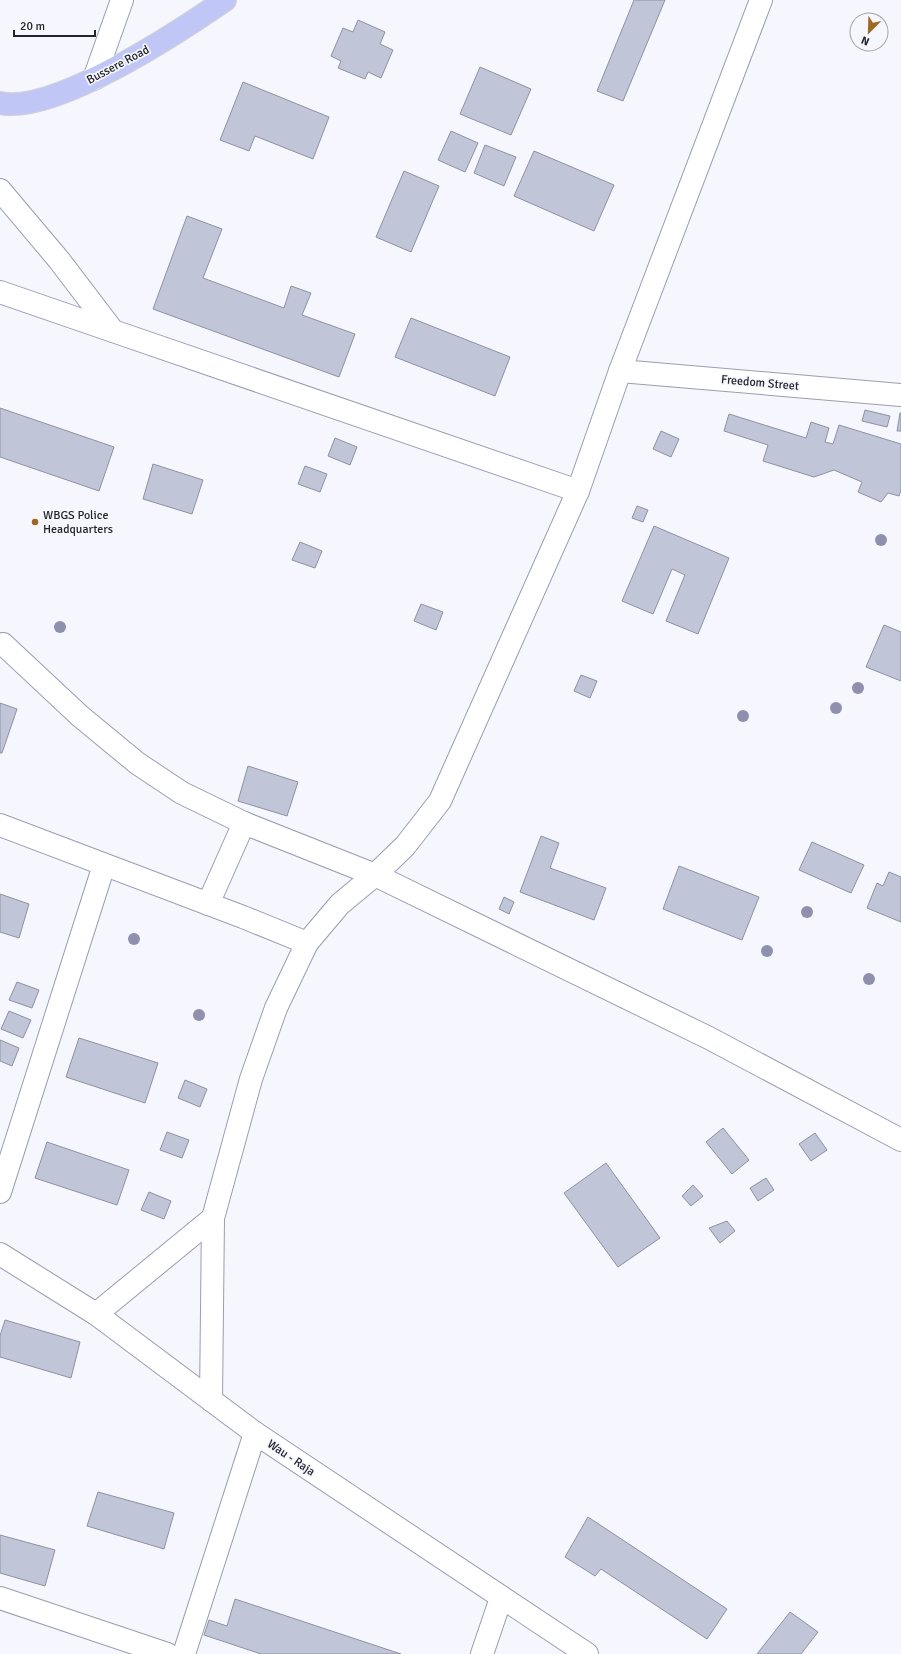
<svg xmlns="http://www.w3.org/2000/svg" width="901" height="1654" viewBox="0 0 901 1654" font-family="Signika,sans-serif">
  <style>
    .building { fill: #c1c5d8; stroke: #8e91a3 }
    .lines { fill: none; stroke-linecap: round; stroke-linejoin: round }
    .minor-casing { stroke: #9a9daf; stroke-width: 24 }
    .tertiary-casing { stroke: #9a9daf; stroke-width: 24 }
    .primary-casing { stroke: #d3d3d5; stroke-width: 24 }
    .minor { stroke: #fff; stroke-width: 22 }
    .tertiary { stroke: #fff; stroke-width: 22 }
    .primary { stroke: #c0c6f6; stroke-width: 22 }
    .tree { fill: #8e90ad }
    .poi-dot { fill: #9e6722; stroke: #f5f6fe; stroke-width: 1.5 }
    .labels { text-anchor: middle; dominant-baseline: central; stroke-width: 3.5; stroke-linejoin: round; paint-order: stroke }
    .street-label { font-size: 12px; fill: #23242b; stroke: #f5f6fe }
    .poi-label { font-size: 12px; fill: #23242b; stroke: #f5f6fe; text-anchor: start }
  </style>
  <rect width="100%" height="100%" fill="#f5f6fe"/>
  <g class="building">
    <path d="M634,0H665L623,101L597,91Z"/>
    <path d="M358,20L385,32L380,44L393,50L381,78L368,72L365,79L338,68L341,61L331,56L343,28L353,32Z"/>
    <path d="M480,67L531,89L511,135L460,114Z"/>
    <path d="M243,82L329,117L313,159L255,136L249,151L220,140Z"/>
    <path d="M451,131L478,143L465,172L438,160Z"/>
    <path d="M485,145L516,157L504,186L474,173Z"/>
    <path d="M534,151L614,185L594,231L514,196Z"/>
    <path d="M404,171L439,186L411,252L376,237Z"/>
    <path d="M187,216L222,229L203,278L284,308L291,286L311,293L302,315L355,334L339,377L153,309Z"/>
    <path d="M411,318L510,357L495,396L395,357Z"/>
    <path d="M0,408L114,447L99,491L0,457Z"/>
    <path d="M865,410L890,416L887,427L862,421Z"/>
    <path d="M900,413H901V431H897Z"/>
    <path d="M729,414L806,438L811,422L829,428L825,442L833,444L839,425L901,444V490L899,496L888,493L881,502L858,492L862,482L834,470L814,477L763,461L768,445L724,431Z"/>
    <path d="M661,431L679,439L671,457L653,449Z"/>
    <path d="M335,438L357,447L350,465L328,456Z"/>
    <path d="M153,464L203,480L192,514L143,499Z"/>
    <path d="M305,466L327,474L320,492L298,484Z"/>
    <path d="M637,506L648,510L643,522L632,518Z"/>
    <path d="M654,526L729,558L698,634L666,621L685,575L672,569L653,614L622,601Z"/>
    <path d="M300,542L322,551L315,568L292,560Z"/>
    <path d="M421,604L443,612L436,630L414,621Z"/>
    <path d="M884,625L901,632V681L866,667Z"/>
    <path d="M581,675L597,681L590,698L574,691Z"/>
    <path d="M0,703L17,709L2,753H0Z"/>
    <path d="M248,766L298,782L287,816L238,801Z"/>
    <path d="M541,836L559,843L550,868L606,888L594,920L520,892Z"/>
    <path d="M812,842L864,865L851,893L799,870Z"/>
    <path d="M679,866L759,897L742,940L663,909Z"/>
    <path d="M889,872L901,877V922L867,908L877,883L883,886Z"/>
    <path d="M0,894L29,904L19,938L0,932Z"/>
    <path d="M504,897L514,902L509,914L499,909Z"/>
    <path d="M17,982L39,990L32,1008L9,1000Z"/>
    <path d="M9,1011L31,1020L23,1038L1,1029Z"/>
    <path d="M79,1038L158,1063L145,1103L66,1077Z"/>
    <path d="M0,1040L19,1048L12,1066L0,1061Z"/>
    <path d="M185,1080L207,1089L200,1107L178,1098Z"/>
    <path d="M723,1128L749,1160L732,1174L706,1142Z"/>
    <path d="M167,1132L189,1140L182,1158L160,1150Z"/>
    <path d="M815,1133L827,1150L811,1161L799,1144Z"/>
    <path d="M47,1142L129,1170L117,1205L35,1178Z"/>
    <path d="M606,1163L660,1238L618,1267L564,1193Z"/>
    <path d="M766,1178L774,1190L758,1201L750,1188Z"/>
    <path d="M693,1185L703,1196L691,1206L682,1196Z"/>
    <path d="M149,1192L171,1201L164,1219L141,1210Z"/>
    <path d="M727,1221L735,1231L720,1243L709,1228Z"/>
    <path d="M5,1320L80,1342L71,1378L0,1357V1336Z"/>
    <path d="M98,1492L174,1513L164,1549L87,1526Z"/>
    <path d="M588,1517L727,1609L707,1639L601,1569L595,1576L565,1557Z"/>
    <path d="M0,1535L55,1550L45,1586L0,1573Z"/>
    <path d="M235,1599L401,1654H261L204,1635L209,1620L227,1626Z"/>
    <path d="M790,1612L818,1632L801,1654H757Z"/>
  </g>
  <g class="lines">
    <g class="minor-casing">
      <g id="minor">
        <path d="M94,79L122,0"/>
        <path d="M0,190L59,260L113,331L578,491"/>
        <path d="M0,292L113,331"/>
        <path d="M3,644L80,716L137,763L182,793L244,823L375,875L709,1038L901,1140"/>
        <path d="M0,825L243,917L307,943"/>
        <path d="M208,904L244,823"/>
        <path d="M0,1192L104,865"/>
        <path d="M0,1598L167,1654"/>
        <path d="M184,1654L255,1433"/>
        <path d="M482,1654L501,1598"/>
      </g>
    </g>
    <g class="tertiary-casing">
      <g id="tertiary">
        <path d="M620,371L901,395"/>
        <path d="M0,1254L96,1314L255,1433L587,1654"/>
        <path d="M96,1314L213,1218L251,1079L276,1008L307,943L340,904L375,875L405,846L440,801L578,491L620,371L761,0"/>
        <path d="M211,1400L213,1218"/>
      </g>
    </g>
    <g class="primary-casing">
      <path id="primary" d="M0,103C54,115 180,31 225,0"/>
    </g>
    <use href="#minor" class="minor"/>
    <use href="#tertiary" class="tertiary"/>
    <use href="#primary" class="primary"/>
  </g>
  <g class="tree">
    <circle cx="881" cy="540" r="6"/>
    <circle cx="60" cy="627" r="6"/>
    <circle cx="858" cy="688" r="6"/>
    <circle cx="836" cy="708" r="6"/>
    <circle cx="743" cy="716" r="6"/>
    <circle cx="807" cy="912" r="6"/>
    <circle cx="134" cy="939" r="6"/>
    <circle cx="767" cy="951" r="6"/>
    <circle cx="869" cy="979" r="6"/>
    <circle cx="199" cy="1015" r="6"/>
  </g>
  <circle class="poi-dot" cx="35" cy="522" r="4"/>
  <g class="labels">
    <g class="street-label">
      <text transform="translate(118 65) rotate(-28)">Bussere Road</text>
      <text transform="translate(760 383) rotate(5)">Freedom Street</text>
      <text transform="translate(291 1458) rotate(34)">Wau - Raja</text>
    </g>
    <g class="poi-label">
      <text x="43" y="515">WBGS Police<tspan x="43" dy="14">Headquarters</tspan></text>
    </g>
  </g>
  <g transform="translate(869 32) rotate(203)"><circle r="19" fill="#f5f6fe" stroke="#a1a2aa"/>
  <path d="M0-3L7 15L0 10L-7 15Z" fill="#9e6722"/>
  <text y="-6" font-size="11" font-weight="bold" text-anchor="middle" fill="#23242b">N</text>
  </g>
  <path d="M14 30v6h81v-6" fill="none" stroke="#23242b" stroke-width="2"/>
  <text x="20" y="30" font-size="12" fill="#23242b" stroke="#f5f6fe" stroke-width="3" paint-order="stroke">20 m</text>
</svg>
